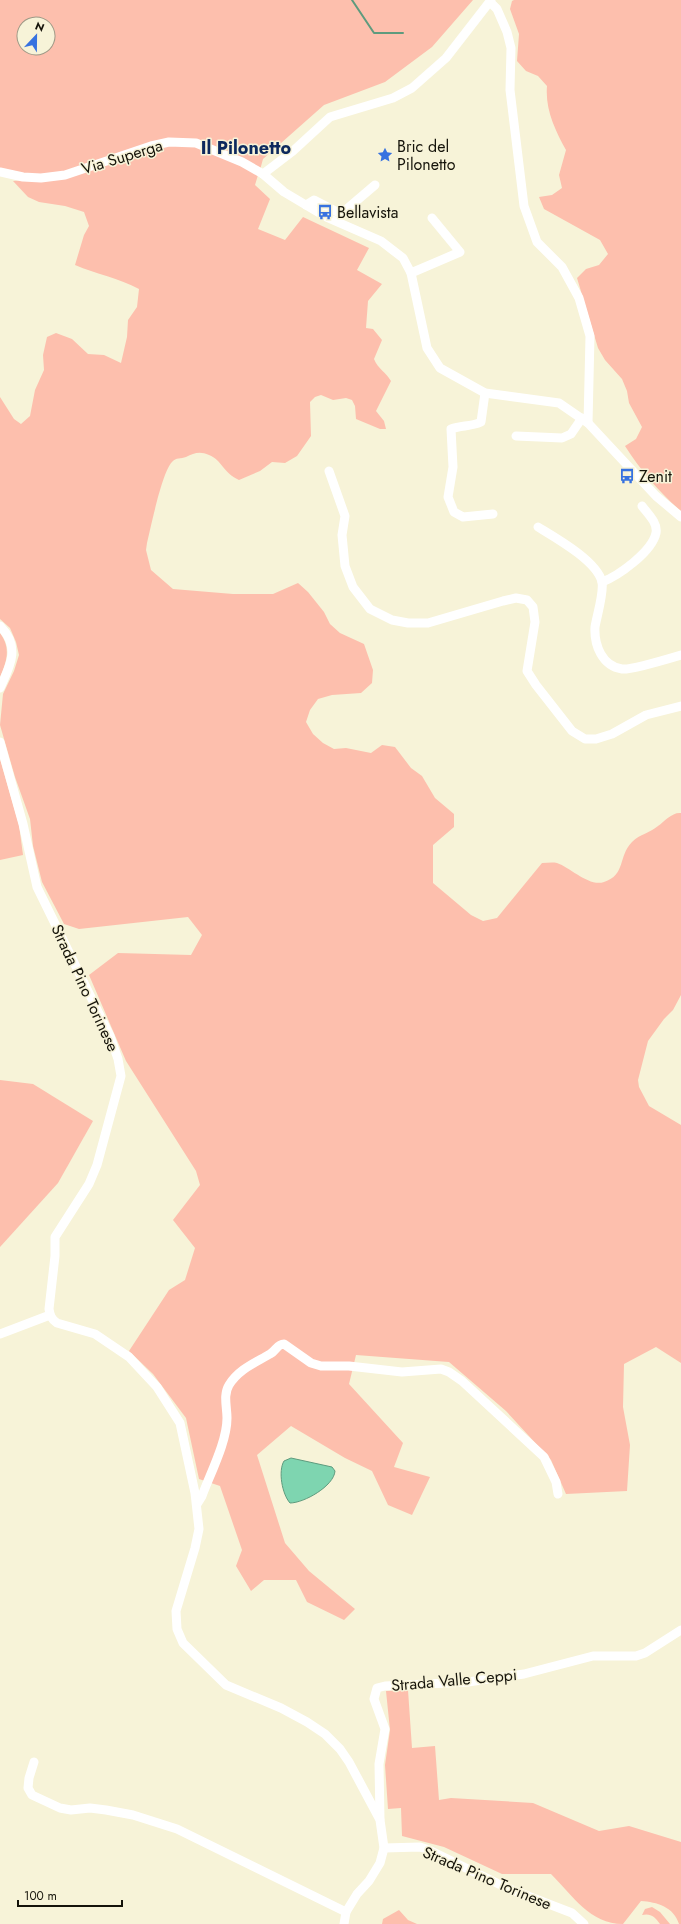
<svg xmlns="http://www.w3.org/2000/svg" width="681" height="1924" viewBox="0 0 681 1924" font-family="Jost,sans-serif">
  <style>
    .green { fill: #fdbfad; fill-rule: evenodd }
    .water { fill: #7ed5b0; stroke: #5e9b7e }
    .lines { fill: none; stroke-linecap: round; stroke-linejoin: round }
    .stream { stroke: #5e9b7e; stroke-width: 2 }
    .minor { stroke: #fff; stroke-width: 9 }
    .labels { text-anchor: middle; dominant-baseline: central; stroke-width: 3; stroke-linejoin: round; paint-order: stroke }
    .poi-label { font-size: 16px; fill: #15130a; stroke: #f7f3d8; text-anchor: start }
    .street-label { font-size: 16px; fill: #15130a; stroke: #f7f3d8 }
    .quarter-label { font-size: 18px; font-weight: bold; fill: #0d295d; stroke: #f7f3d8 }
  </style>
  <rect width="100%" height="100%" fill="#f7f3d8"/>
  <g class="green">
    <path d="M0,0H473L432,47L385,82L324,105L263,159L260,170L181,139L64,172L17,176L0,169ZM24,24H48V48H24Z"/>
    <path d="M514,0H681V511C659,492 641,471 625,446L636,439L642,427L629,403L627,391L622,379L605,360L598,348L577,278L586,269L599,265L608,254L600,240L544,209L539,197L552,195L562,188L559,175L566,150C555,130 545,109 547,86L538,76L526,71L517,61L519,34L510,9L512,1Z"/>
    <path d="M195,145L218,153L258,175L255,185L270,199L258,229L285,240L303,217L369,248L357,270L382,284L368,301L366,328L373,329L382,340L374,359C378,369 386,372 391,381L376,411L384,421L386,429H380L356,419L355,406L352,400L346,398L333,400L321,395L315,397L310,402L311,436L297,456L285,463L272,462L260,471L239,480C223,473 222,460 209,455C200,451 194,453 186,457C181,459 176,457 172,462C162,472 151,527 147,543L146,550L151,570L173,589L233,594H273L298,583L308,592L324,612L330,624L340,633L364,644L373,670L372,683L361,693L332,695L318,699L310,710L306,722L313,734L323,743L334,749L346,748L371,753L382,745L395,747L411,768L422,776L435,798L454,814V827L433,845V883L471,915L483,921L497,918L542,863C547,863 552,862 557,863C571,868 589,887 604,882C626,875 618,856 632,842C640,834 650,833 658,826C665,821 672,812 681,813V995L673,1010L664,1019L648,1041L638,1080L639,1087L649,1106L681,1125V1363L656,1347L624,1364L623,1407L630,1445L627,1491L566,1494L551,1460L506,1411L449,1362L356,1355L349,1384L403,1443L394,1467L430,1477L412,1515L388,1505L372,1471L345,1458L291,1426L257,1455L285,1543L309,1571L355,1609L344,1620L307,1602L296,1580H264L251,1591L236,1566L242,1550L220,1486L199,1479L186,1418L153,1374L129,1351L169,1290L185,1280L195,1248L173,1220L200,1185L196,1171L126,1061L89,975L118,953L191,955L202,935L188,917L79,929L64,924L42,882L33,846L30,819L15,777L0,725L3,694L14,671L19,655L16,642L10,628L0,619V397L14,419L21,424L30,416L35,390L44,370L43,355L47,337L56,333L72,339L88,354L104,355L121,363L127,337L128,320L137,307L139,289C119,278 96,274 75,265L84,235L89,226L84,212L65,206L39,202L28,197L13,181L66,177L164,146Z"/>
    <path d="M0,633C11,648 7,661 0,677Z"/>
    <path d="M0,759L19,825L23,855L0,860Z"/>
    <path d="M0,1080L33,1084L93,1121L58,1183L0,1247Z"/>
    <path d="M408,1690L412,1748L435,1746L439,1800L451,1798L533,1803L599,1831L629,1826L681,1842V1924H679C674,1907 657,1902 641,1901L623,1924C590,1924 573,1896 551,1874H502L444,1847L402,1836L401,1808L388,1809L385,1765L390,1730L386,1691Z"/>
    <path d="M652,1907L660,1912L670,1924H660C655,1917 651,1913 642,1915L645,1909Z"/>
    <path d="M399,1910L408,1920L417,1924H382L383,1919Z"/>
  </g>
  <path class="water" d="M291,1458L332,1467L335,1471C334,1486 304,1503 290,1503C282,1494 278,1471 284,1461Z"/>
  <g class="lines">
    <path class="stream" d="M352,0L374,33H403"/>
    <g class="minor">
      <path d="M490,2L497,9L507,32L511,48L510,90L524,206L537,242L562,267L579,298L590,336L588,423"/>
      <path d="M0,172L23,177L41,178L65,175L151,146L169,142L196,143L242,162L263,174L284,192L326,217L381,241L403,258L411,273L427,348L440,368L485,393L559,403L588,423L656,496L681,517"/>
      <path d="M263,174L293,151L330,117L393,98L412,88L446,58L491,0"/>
      <path d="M306,205L314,200L341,214L375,185"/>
      <path d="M411,273L460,252L432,218"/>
      <path d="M485,393L481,422C470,427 462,425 451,429L453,467L448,497L454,512L463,517L493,514"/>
      <path d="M516,436L562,438L571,434L582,418"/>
      <path d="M329,471L345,516L342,535L345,566L353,587L370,609L392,620L408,623H428L503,601L516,598L527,600L533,607L535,622L527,671L536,685L572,731L585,739H596L612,734L646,715L681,706"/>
      <path d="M538,527C556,538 597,561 602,582C604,593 597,615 595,627C594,645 602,666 622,669C630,670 671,658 681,655"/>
      <path d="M602,582C618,576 652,552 656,533C658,523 648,514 642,506"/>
      <path d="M0,626C21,647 10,666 0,688"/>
      <path d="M0,742L23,824L37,887L110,1036L118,1059L121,1076L97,1165L89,1184L55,1237V1256L49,1309C50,1315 51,1319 57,1323L95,1334L129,1357L157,1387L180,1423L195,1493L199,1529L195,1548L176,1611L177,1629L183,1643L226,1685L281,1708L307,1722L325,1734L340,1749L349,1762L380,1820L384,1848L380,1863L369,1881L357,1894L346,1912L344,1924"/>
      <path d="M0,1334L50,1315"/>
      <path d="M197,1504L202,1496C210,1474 227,1442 227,1418C227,1407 223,1395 229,1385C239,1369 255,1363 270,1354C276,1351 277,1344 284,1344L311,1363L321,1366H349L402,1372L441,1369L449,1372L462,1381L544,1457L556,1482L558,1494"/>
      <path d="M34,1762L29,1778L28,1788L32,1795L60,1808L71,1810L90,1808L106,1810L133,1815L177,1829L346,1912"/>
      <path d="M380,1819L379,1764L385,1729L374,1699L377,1688L385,1686L468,1682L524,1674L593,1656H636L645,1653L681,1630"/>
      <path d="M384,1848L420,1847L429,1850L507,1888L572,1913L584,1924"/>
    </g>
  </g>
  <defs>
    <g id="sight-bare" transform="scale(1.2)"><path d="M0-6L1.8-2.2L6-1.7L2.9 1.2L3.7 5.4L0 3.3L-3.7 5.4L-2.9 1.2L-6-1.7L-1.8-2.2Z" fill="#3772e0" stroke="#f7f3d8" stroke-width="2.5" paint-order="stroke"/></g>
    <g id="bus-bare" transform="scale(1.2)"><path d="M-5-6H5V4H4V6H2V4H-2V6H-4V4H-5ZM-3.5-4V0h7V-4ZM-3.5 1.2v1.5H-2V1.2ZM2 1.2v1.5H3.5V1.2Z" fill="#3772e0" stroke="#f7f3d8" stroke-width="2.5" paint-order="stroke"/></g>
  </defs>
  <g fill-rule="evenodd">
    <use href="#sight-bare" x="385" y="155"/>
    <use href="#bus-bare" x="325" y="212"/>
    <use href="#bus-bare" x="627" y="476"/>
  </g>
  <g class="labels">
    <g class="poi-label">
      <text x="397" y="146">Bric del<tspan x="397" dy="18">Pilonetto</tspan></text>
      <text x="337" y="212">Bellavista</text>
      <text x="639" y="476">Zenit</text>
    </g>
    <g class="street-label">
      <text transform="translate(122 157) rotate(-17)">Via Superga</text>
      <text transform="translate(85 988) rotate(65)">Strada Pino Torinese</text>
      <text transform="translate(454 1680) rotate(-5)">Strada Valle Ceppi</text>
      <text transform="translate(487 1878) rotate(23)">Strada Pino Torinese</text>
    </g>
    <g class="quarter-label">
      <text x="246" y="148">Il Pilonetto</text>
    </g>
  </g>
  <g transform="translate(36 36) rotate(22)"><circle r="19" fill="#f7f3d8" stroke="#9d9986"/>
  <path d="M0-3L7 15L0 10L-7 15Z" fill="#3772e0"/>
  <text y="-6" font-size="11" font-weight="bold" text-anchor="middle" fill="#15130a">N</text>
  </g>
  <path d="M18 1900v6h104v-6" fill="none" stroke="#15130a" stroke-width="2"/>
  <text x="24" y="1900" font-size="12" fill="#15130a" stroke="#f7f3d8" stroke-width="3" paint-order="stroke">100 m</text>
</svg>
